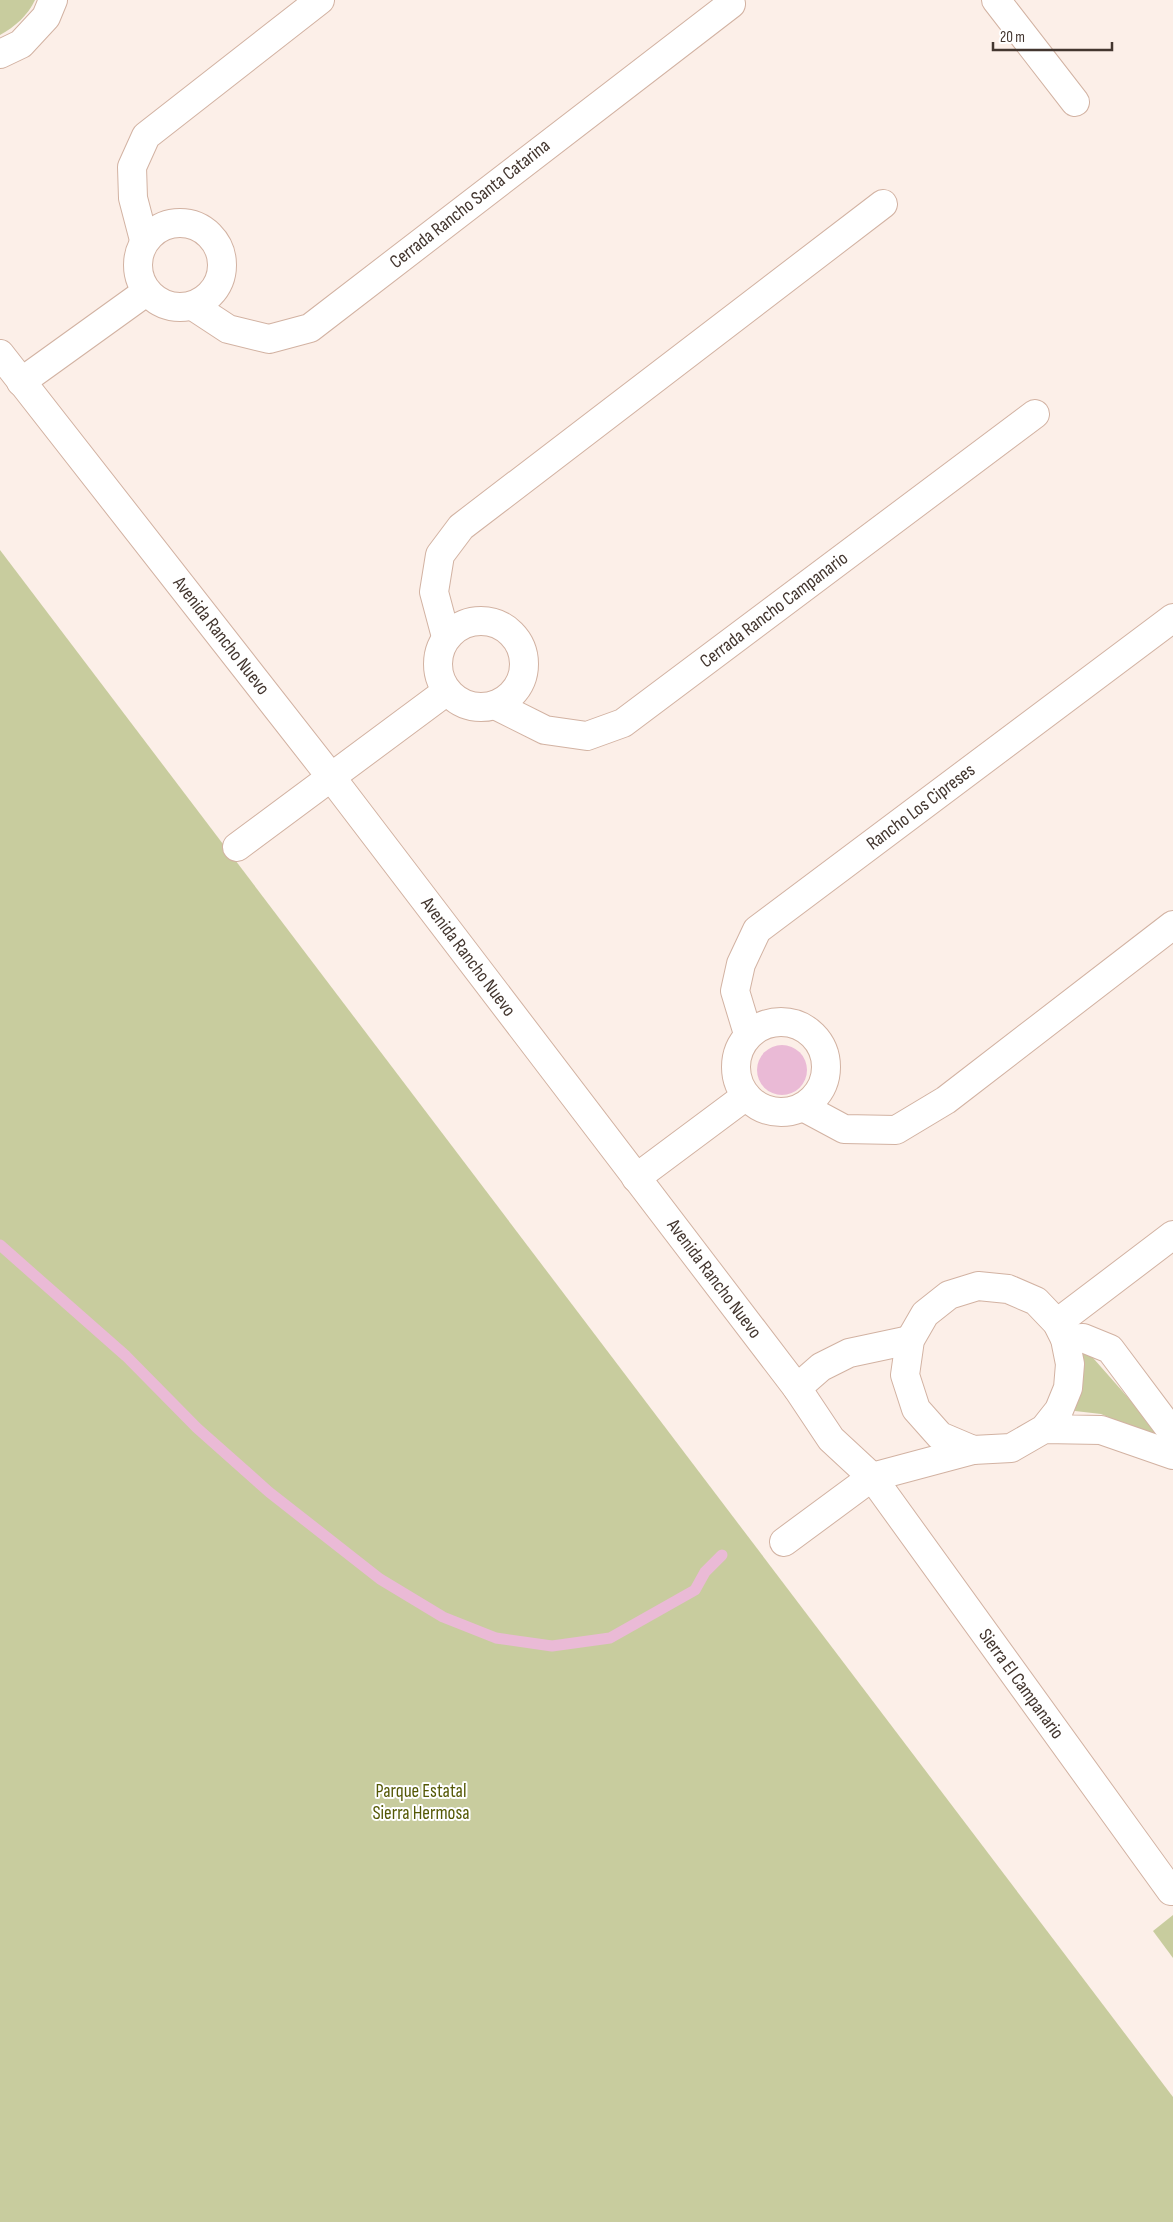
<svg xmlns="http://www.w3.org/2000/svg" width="1173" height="2222" viewBox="0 0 1173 2222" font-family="'Sofia Sans Condensed',sans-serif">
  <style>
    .green { fill: #c8cc9e }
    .water { fill: #eabad6 }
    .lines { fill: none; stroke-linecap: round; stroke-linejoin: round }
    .stream { stroke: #eabad6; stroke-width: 11 }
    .minor-casing { stroke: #d2b2a2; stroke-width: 30 }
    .minor { stroke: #fff; stroke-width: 28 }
    .labels { text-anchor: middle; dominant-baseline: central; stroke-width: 4; stroke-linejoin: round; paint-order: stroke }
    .street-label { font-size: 19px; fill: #43362f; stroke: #fff }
    .park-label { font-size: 19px; fill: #545805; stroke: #fff }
  </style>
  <rect width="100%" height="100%" fill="#fcefe8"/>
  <g class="green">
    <path d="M0,0H35C28,15 15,27 0,35Z"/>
    <path d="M0,550L1173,2097V2222H0Z"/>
    <path d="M1079,1342L1168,1443L1101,1414L1075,1411Z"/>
    <path d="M1173,1915V1958L1153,1931Z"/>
  </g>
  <circle class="water" cx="782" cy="1070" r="25"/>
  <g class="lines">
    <path class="stream" d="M0,1245L126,1356L197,1428L269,1492L380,1579L443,1617L496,1638L552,1646L610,1638L695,1590L705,1572L722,1555"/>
    <g class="minor-casing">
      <g id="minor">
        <path d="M996,0L1075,102"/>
        <path d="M0,54L21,44L46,17L53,0"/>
        <circle cx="180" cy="265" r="42"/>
        <path d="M144,240L133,198L132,167L146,136L320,0"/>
        <path d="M193,306L228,329L269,339L310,328L731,4"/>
        <path d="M0,354L331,777L797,1388L831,1439L872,1477L1171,1891"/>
        <path d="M21,382L146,292"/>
        <circle cx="481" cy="664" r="43"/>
        <path d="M446,637L434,592L440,555L461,527L883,204"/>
        <path d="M495,705L545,730L587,736L623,723L1035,414"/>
        <path d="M237,847L447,691"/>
        <circle cx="781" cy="1067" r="45"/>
        <path d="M748,1034L735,991L741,964L757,930L1173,618"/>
        <path d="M803,1107L844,1129L896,1130L946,1100L1173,925"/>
        <path d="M636,1178L746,1096"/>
        <path d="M1057,1323L1173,1235"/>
        <path d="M1065,1339L1083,1338L1110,1349L1173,1433"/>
        <path d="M797,1388L821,1367L849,1353L910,1340"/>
        <path d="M1044,1429L1059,1410L1068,1388L1070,1364L1065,1339L1057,1323L1036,1301L1008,1289L978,1286L949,1295L925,1314L910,1340L905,1375L916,1409L940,1436L973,1450L1011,1448L1044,1429L1101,1430L1173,1455"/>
        <path d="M784,1542L872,1477L973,1450"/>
      </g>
    </g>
    <use href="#minor" class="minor"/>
  </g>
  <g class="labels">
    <g class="street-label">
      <text transform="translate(470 204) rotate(-38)">Cerrada Rancho Santa Catarina</text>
      <text transform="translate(774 610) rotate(-37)">Cerrada Rancho Campanario</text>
      <text transform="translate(221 636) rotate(52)">Avenida Rancho Nuevo</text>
      <text transform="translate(921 807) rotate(-37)">Rancho Los Cipreses</text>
      <text transform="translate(468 957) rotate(53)">Avenida Rancho Nuevo</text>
      <text transform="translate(714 1279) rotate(53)">Avenida Rancho Nuevo</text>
      <text transform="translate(1021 1684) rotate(54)">Sierra El Campanario</text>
    </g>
    <g class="park-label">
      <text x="421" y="1791">Parque Estatal<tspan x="421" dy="22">Sierra Hermosa</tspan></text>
    </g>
  </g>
  <path d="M993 42v8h119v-8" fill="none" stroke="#43362f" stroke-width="2.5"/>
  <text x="1000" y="42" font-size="15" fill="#43362f" stroke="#ffffff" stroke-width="4" paint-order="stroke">20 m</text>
</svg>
